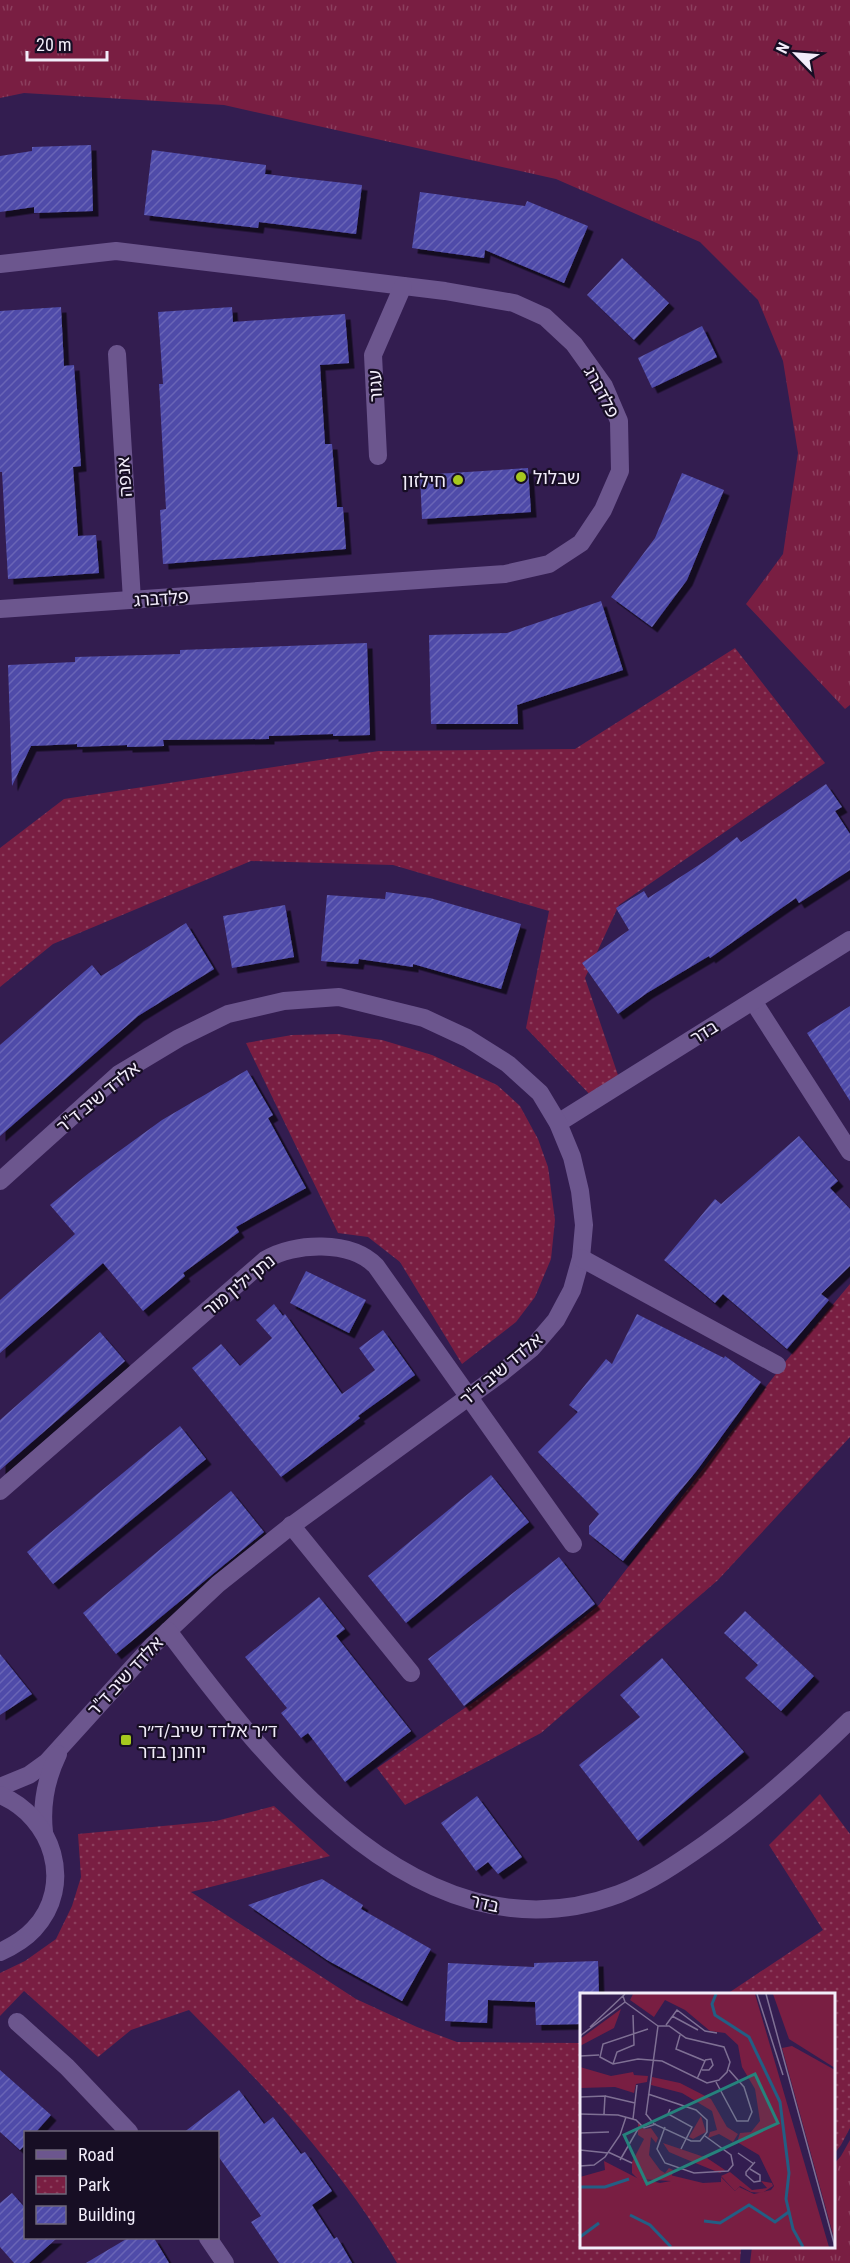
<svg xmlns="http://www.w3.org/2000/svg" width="850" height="2263" viewBox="0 0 850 2263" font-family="'Roboto Condensed','Noto Sans Hebrew',sans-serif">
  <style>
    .grass { fill: url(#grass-tufts) }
    .park { fill: url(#park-dots) }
    .building { fill: url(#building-hatch); filter: url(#shadow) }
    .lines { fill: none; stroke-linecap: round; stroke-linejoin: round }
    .minor { stroke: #6c568e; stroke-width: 18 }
    .tertiary { stroke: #6c568e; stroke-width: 18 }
    .poi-dot { fill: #a7c81f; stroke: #170e24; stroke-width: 2 }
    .labels { text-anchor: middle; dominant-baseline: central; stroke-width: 4.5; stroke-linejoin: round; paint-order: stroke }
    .street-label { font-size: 18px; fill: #f2edfa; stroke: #170e24 }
    .poi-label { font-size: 18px; fill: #f2edfa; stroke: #170e24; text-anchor: start }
    .inset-river { fill: none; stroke: #235e84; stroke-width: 3 }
    .inset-road { fill: none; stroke: #7f7094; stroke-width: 1.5 }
    .view { fill: #26827c; fill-opacity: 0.15; stroke: #26827c; stroke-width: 3 }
    .inset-edge { fill: none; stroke: #f2edfa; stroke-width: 3 }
  </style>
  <defs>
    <pattern id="grass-tufts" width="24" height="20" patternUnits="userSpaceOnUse" patternTransform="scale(1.5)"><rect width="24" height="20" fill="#791e42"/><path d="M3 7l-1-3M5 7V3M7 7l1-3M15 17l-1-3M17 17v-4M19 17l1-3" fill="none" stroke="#8c3f5e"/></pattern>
    <pattern id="park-dots" width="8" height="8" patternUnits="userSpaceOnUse" patternTransform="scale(1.5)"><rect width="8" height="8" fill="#791e42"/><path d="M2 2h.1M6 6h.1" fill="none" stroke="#8c3f5e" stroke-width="1.8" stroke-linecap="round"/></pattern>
    <pattern id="building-hatch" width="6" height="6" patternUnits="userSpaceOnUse" patternTransform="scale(1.5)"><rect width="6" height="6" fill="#4f4ba9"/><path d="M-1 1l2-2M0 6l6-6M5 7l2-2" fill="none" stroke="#6965b6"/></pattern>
    <filter id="shadow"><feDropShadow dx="5.5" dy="5.5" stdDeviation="0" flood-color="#0009"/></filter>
  </defs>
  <rect width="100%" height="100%" fill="#331d50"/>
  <g class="grass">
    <path d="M0,0H850V705L845,709L746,604L783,554L798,453L783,361L758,300L700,242L556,179L224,105L24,93L0,98Z"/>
    <path d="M850,2140V2263H750L752,2247L834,2246V2164L841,2156Z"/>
  </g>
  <g class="park">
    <path d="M735,648L825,763L619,905L585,978L620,1081L596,1101L526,1028L549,911L393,865L251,861L53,944L0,987V848L64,799L379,751L575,749Z"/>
    <path d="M338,1034L382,1040L432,1055L497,1085L520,1106L538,1139L548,1167L555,1220L551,1259L535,1297L516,1322L462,1364L400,1262L368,1237L338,1233L246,1043L292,1035Z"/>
    <path d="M850,1284V1437L718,1580L541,1733L405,1805L377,1768L500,1684L599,1605L785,1362Z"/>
    <path d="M820,1794L850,1834V2128L841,2145L834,2154V1994H727L823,1930L769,1845Z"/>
    <path d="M274,1806L330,1856L191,1892L356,1999L417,2027L457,2042L581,2043L582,2246L741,2247L740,2263H397C342,2168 266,2088 189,2010L131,2030L98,2057L24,1991L0,2016V1973L25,1961L56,1939L72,1906L81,1877L78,1834L216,1821Z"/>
  </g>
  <g class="building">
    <path d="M91,145L93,211L34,213V207L0,212V156L32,151V147Z"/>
    <path d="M152,150L266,165L265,174L362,185L356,234L259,222L258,228L144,215Z"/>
    <path d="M420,192L525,206L527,201L588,226L564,283L485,250L484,258L412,248Z"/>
    <path d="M622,258L669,303L634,340L587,295Z"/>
    <path d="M61,307L64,366L74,365L81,466L73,467L78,536L96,535L99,573L8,579L2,472H0V311Z"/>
    <path d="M232,307L233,322L345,314L349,363L320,365L325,444H332L337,507H343L346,549L163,564L160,510L166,509L159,384H163L158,312Z"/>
    <path d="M702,326L717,357L652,388L638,358Z"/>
    <path d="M528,468L531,512L422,519L420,475Z"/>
    <path d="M682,473L724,490L687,580L652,627L611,597L655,538Z"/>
    <path d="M601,601L623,670L517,705L518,724H431L429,635L507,633Z"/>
    <path d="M367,643L370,735L333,736V734L269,736V739L163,740L164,746L127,747V745L77,747V744L31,746L12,786L8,665L75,662V657L180,654V650Z"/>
    <path d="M826,784L842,807L835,811L850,834V870L799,903L796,898L710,958L709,956L647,993L618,1014L582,963L629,930L616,908L644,891L648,898L705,861L737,837L741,842Z"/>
    <path d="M386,892L430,898L521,924L501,989L413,964V967L359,959L358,964L321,961L327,895L385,899Z"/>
    <path d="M285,905L294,957L232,968L223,916Z"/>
    <path d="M186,923L214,969L138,1016L0,1136V1045L92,965L101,976Z"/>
    <path d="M850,1006V1101L807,1033Z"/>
    <path d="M247,1070L273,1115L268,1118L306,1188L236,1227L239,1232L183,1273L185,1276L143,1311L103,1263L0,1353V1300L75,1234L50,1205L89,1173L162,1120Z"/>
    <path d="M799,1136L838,1181L830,1188L850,1209V1266L821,1294L829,1300L787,1349L723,1294L715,1303L664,1260L715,1199L721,1204Z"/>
    <path d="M306,1271L366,1300L349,1333L290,1303Z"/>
    <path d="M274,1304L283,1316L285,1314L342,1394L375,1370L359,1348L383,1330L415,1375L358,1416L360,1418L281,1477L192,1368L221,1344L240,1366L272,1338L256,1320Z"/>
    <path d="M637,1314L724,1358L725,1356L761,1382L698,1469L623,1561L589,1534V1526L599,1514L538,1452L578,1412L569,1405L606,1359L612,1364Z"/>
    <path d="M100,1332L125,1361L0,1470V1420Z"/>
    <path d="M180,1426L206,1459L53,1584L27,1552Z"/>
    <path d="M491,1475L529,1522L406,1623L368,1576Z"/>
    <path d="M231,1491L264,1532L116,1654L83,1613Z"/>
    <path d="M559,1557L595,1604L464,1706L428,1659Z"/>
    <path d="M319,1597L345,1629L336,1636L411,1731L345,1782L308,1733L301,1738L281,1713L287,1708L245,1657Z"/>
    <path d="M745,1611L814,1676L781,1711L745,1678L758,1665L724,1633Z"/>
    <path d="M0,1654L32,1694L0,1715Z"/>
    <path d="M662,1658L744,1752L638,1841L579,1765L640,1717L620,1695Z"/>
    <path d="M477,1796L522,1857L498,1874L488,1862L476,1871L441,1823Z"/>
    <path d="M322,1879L363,1905L361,1909L431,1949L402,2001L327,1960L248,1905Z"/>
    <path d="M598,1961L599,1995H582V2024L536,2025L535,2002L488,2000L487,2023L445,2021L448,1963L534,1967V1963Z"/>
    <path d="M0,2070L51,2115L35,2133H26V2144L20,2150L0,2132Z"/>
    <path d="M239,2090L264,2124L273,2117L301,2154L305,2152L332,2191L312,2205L334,2239L337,2237L352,2263H279L251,2222L261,2216L218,2156V2133H183Z"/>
    <path d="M12,2193L26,2209V2238H57L29,2263H14L0,2247V2203Z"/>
    <path d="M128,2238H154L169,2263H86Z"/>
  </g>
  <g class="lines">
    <g class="minor">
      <path d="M0,264L116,251L445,291L514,303L545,317L574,344L604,386L619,421L620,471L603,510L581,543L549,564L505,574L0,609"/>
      <path d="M117,354L132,600"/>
      <path d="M378,456L373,355L403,286"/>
      <path d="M753,1001L850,1152"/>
      <path d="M558,1123L850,940"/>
      <path d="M0,1181L119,1074L179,1038L228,1014L284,1001L339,997L424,1018L467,1038L508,1064L540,1093L558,1123L572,1157L580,1191L584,1225L581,1258L572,1290L556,1320L532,1348L500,1374L287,1529L218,1584L153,1645L47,1762L29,1775L0,1787"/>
      <path d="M581,1258L777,1365"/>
      <path d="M0,1491L265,1260C294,1242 351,1240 376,1266L573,1544"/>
      <path d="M291,1525L411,1673"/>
      <path d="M168,1631C270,1767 424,1967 619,1894C650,1882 678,1863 705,1844C757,1807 804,1765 850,1720"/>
      <path d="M44,1832C41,1805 46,1779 58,1754"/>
      <path d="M17,2022L67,2067L129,2132"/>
      <path d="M208,2238L225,2263"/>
    </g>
    <path class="tertiary" d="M0,1795C53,1817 75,1885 34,1929C24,1940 13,1946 0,1952"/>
  </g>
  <g class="poi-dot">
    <circle cx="521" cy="477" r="6"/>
    <circle cx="458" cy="480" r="6"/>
    <rect x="120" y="1734" width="12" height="12" rx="3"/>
  </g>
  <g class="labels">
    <g class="street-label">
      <text transform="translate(375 386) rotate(-93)">עגור</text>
      <text transform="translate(602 392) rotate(62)">פלדברג</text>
      <text transform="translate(124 477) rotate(-94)">אנפה</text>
      <text transform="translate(161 598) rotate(-4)">פלדברג</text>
      <text transform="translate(704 1032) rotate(-32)">בדר</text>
      <text transform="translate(98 1097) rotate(-39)">אלדד שיב ד"ר</text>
      <text transform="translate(239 1285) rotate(-39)">נתן ילין מור</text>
      <text transform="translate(501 1369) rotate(-40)">אלדד שיב ד"ר</text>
      <text transform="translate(125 1676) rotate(-47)">אלדד שיב ד"ר</text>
      <text transform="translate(485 1903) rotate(13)">בדר</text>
    </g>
    <g class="poi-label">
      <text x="533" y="477">שבלול</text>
      <text x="446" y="480" text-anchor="end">חילזון</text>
      <text x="138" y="1730">ד״ר אלדד שייב/ד״ר<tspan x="138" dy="21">יוחנן בדר</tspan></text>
    </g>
  </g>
  <g transform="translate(580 1993)">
    <rect width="255" height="255" fill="#331d50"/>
    <path d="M53,1H175L249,254H0V184L25,177L24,168L57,185L80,190L91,188L90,182L123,190L141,189V184L155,198L159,194L174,201L191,197L194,193L179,162L157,149L160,140L171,139L180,128L175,96L162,74L158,52L145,40L130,38L105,17L85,7L74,24L50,7ZM212,53L255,77V249L202,55Z" fill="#791e42"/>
    <path d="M193,1H255V75L209,46Z" fill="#791e42"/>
    <path d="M41,16L34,35L0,53V46ZM0,74L31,83L53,79L54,82L68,83L67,89L56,91L54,100L35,94L0,95ZM72,84L100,90L131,106L147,134L158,141L153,149L139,141L128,145L130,139L137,137L132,118L102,100L71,92ZM121,123L126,139L113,146L109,144ZM58,130L64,136L71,135L78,145L76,150L71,144L69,162L80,177L85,180L89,175L93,177L91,188L58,186L52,180V169L64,146L58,142ZM83,150L127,165L145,177L140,180L103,165L89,159ZM150,179L172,197L187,195L181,188L192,190L193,193L182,200L171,199L160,193L155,198L141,183Z" fill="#791e42"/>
    <path class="inset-river" d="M136,1L132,11L135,22L169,44L200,109L209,180L206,206L213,236L223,254M0,194H25L49,186M50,222L70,232L91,254M124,228L140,230L169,212L195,229L210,218M0,244L19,230"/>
    <path class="inset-road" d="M177,1L203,82M186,1L255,254M45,9L78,33M92,23L118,37M86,32L97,17L125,38L137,40M10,34L45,1M68,36L23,51L20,64L33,71L58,66L82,68L127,90L139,87L147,79L150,69L144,54L106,45L89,33H78M100,42L96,56L125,68L117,86M0,43L45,9L43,3M0,63L19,62M33,71L37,59L54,52L53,22M122,77H129L133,72L131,66L125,67M136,89L157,128H168L172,119L164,94L149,77M25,103L55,110M0,104L25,103L24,121M90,116L88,121L112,134L101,156M0,121L38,122L56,127L64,135L76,131M66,121L74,131L111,148H120L127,139V127L116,117L68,101M66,122L78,33M53,126L57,92M85,134L77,156L85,170L114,180L148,178L153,172L151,162L125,143M0,140L29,139M0,157L28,160M28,159L52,170M158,160L174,171M40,167L58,136M0,173L14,172L25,164L40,142L46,124M170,176L180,182V188L174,189L166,182V179L175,169"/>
    <path class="view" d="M175,81L198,130L67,191L44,142Z"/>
    <rect width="255" height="255" class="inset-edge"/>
  </g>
  <rect x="24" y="2131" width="195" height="108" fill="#170e24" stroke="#6f677a" stroke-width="1.5"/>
  <rect x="36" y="2150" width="30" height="9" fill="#6c568e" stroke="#6f677a" stroke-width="1.5"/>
  <text x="78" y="2161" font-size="18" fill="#f2edfa">Road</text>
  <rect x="36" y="2176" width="30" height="18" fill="url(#park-dots)" stroke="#6f677a" stroke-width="1.5"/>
  <text x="78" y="2191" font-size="18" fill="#f2edfa">Park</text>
  <rect x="36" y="2206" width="30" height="18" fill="url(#building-hatch)" stroke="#6f677a" stroke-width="1.5"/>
  <text x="78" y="2221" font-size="18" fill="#f2edfa">Building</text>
  <g transform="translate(796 54) rotate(295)" stroke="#170e24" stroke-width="4.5" paint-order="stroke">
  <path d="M0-4.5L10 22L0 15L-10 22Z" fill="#f2edfa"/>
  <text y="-9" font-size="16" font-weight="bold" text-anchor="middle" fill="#f2edfa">N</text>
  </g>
  <path d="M27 51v9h80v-9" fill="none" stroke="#f2edfa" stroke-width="3"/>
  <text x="36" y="51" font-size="18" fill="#f2edfa" stroke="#170e24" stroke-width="4.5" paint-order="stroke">20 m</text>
</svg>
